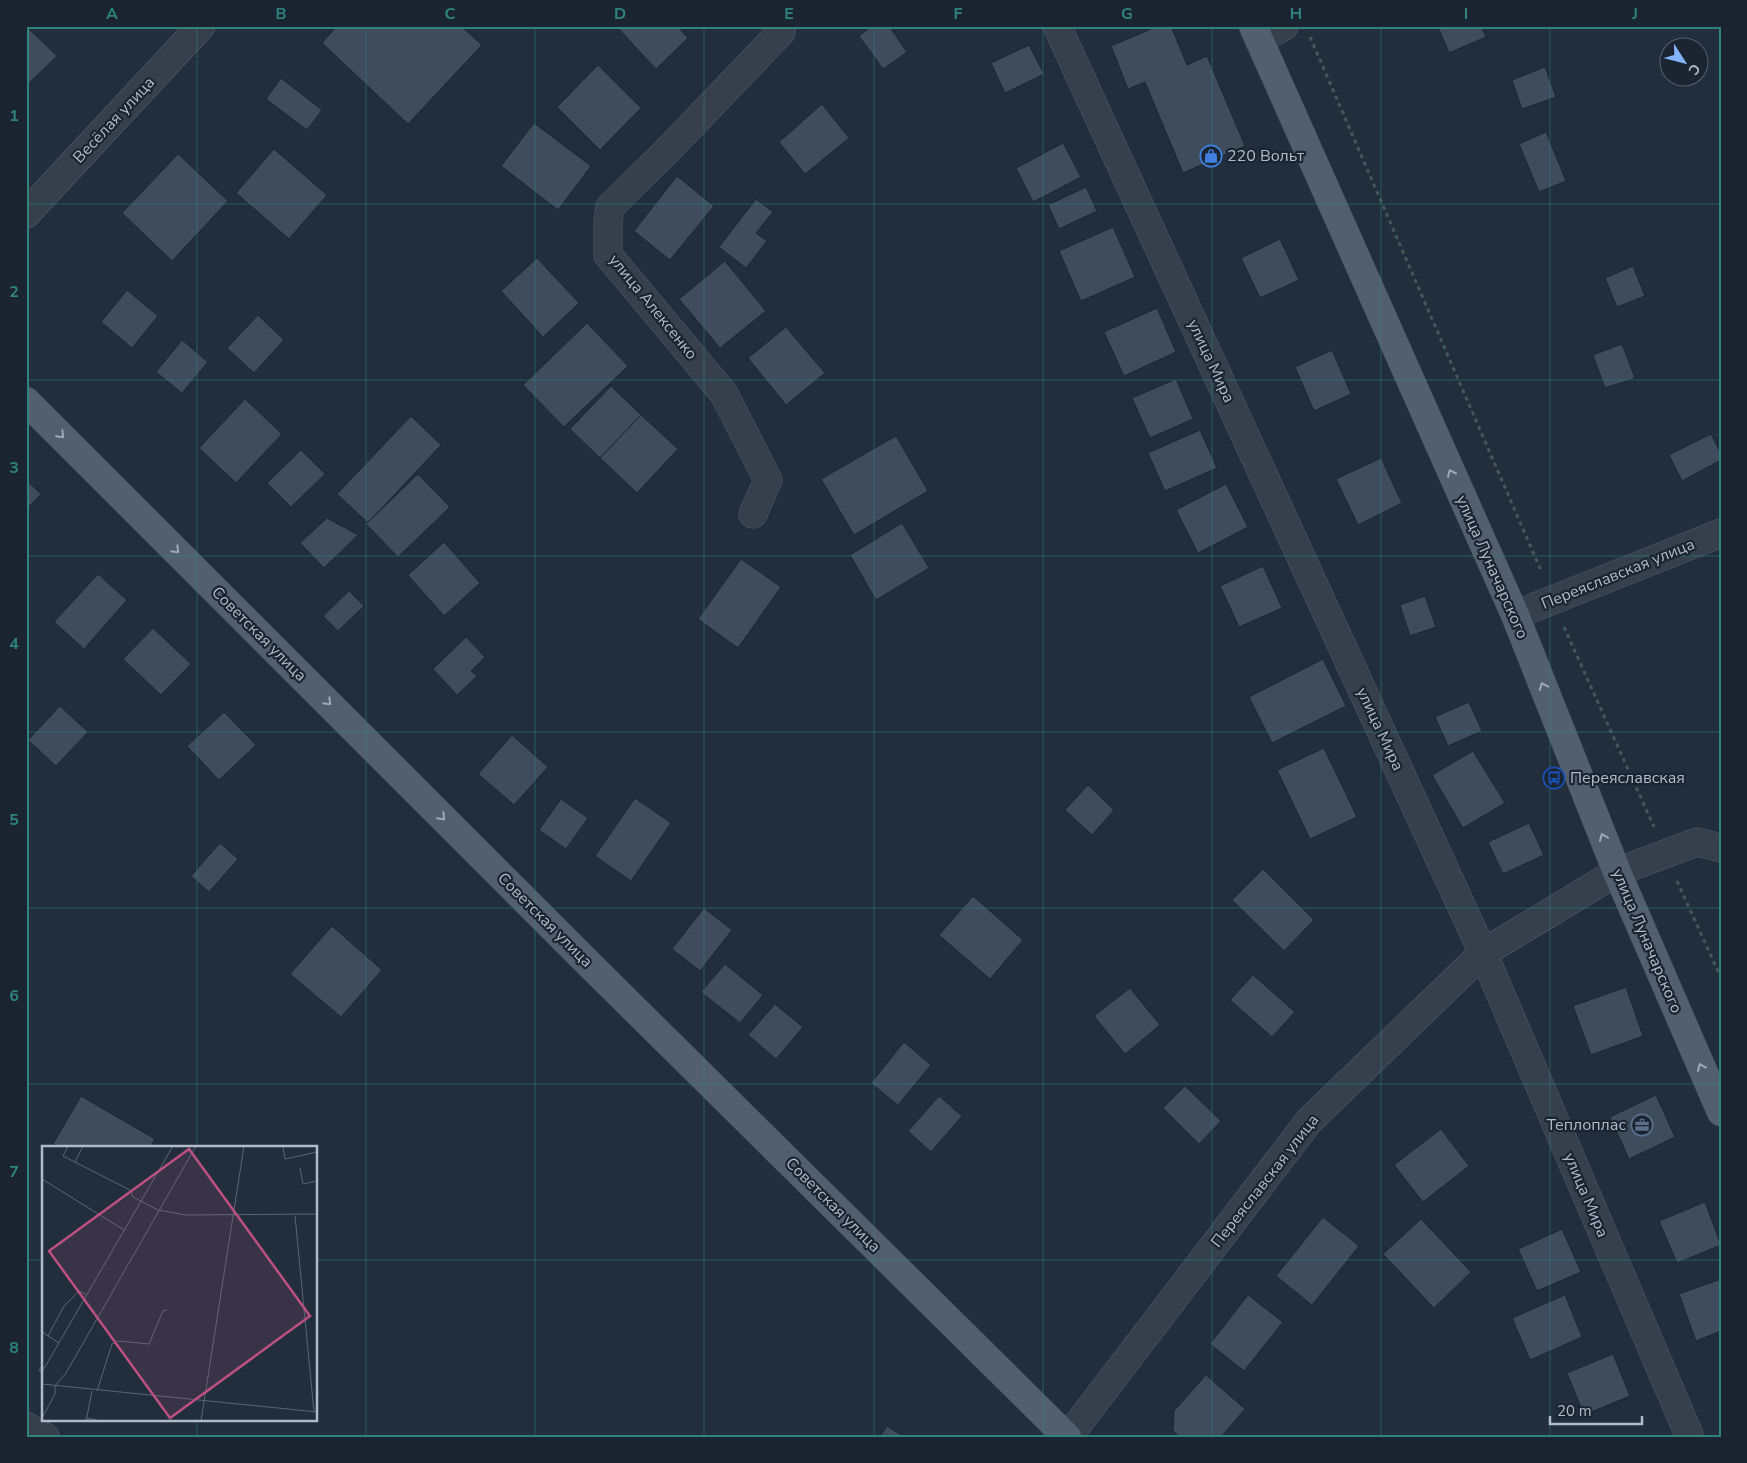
<svg xmlns="http://www.w3.org/2000/svg" width="1747" height="1463" viewBox="0 0 1747 1463" font-family="'Nunito Sans',sans-serif">
  <style>
    .building { fill: #3e4c5c; stroke: #1d2733 }
    .lines { fill: none; stroke-linecap: round; stroke-linejoin: round }
    .minor-casing { stroke: #545d6a; stroke-width: 29 }
    .major-casing { stroke: #3f4955; stroke-width: 29 }
    .path { stroke: #42585b; stroke-width: 3; stroke-dasharray: 4 4; stroke-linecap: butt }
    .minor { stroke: #36404d; stroke-width: 28 }
    .major { stroke: #545f6d; stroke-width: 28 }
    .oneway { stroke: #9ea8b6 }
    .grid { fill: none; stroke: #2f8480; stroke-width: 1; stroke-opacity: 0.55 }
    .labels { text-anchor: middle; dominant-baseline: central; stroke-width: 4.5; stroke-linejoin: round; paint-order: stroke }
    .street-label { font-size: 16px; fill: #b1bac8; stroke: #1b2531 }
    .poi-label { font-size: 16px; fill: #b1bac8; stroke: #1b2531; text-anchor: start }
    .inset-road { fill: none; stroke: #5b6674; stroke-width: 1 }
    .view { fill: #bc5181; fill-opacity: 0.15; stroke: #bc5181; stroke-width: 2.5 }
    .inset-edge { fill: none; stroke: #b1bac8; stroke-width: 2.5 }
    .neatline { fill: none; stroke: #2f8480; stroke-width: 2 }
    .grid-label { font-size: 16px; text-anchor: middle; font-weight: bold; fill: #2f8480 }
  </style>
  <rect width="100%" height="100%" fill="#222e3c"/>
  <g class="building">
    <path d="M26,26L57,56L26,86Z"/>
    <path d="M337,26H461L482,45L408,124L322,43Z"/>
    <path d="M616,26H677L688,38L656,69Z"/>
    <path d="M872,26H889L907,52L883,69L859,36Z"/>
    <path d="M1158,26H1171L1187,65L1207,56L1245,146L1183,173L1145,82L1128,89L1111,46Z"/>
    <path d="M1444,26H1481L1486,37L1449,53L1439,29Z"/>
    <path d="M1029,45L1044,74L1005,93L991,63Z"/>
    <path d="M598,65L641,108L600,150L557,107Z"/>
    <path d="M1545,67L1556,97L1522,109L1512,80Z"/>
    <path d="M281,78L322,110L307,130L266,99Z"/>
    <path d="M822,104L849,138L805,174L779,142Z"/>
    <path d="M534,123L591,166L558,210L501,166Z"/>
    <path d="M1546,132L1566,181L1539,192L1519,144Z"/>
    <path d="M1063,143L1081,177L1033,202L1016,168Z"/>
    <path d="M274,149L327,195L289,239L236,193Z"/>
    <path d="M178,154L228,201L172,261L122,213Z"/>
    <path d="M677,176L714,206L670,260L634,231Z"/>
    <path d="M1086,187L1097,211L1059,229L1048,205Z"/>
    <path d="M756,199L773,212L756,233L767,241L746,268L719,247Z"/>
    <path d="M1113,227L1135,277L1081,301L1059,251Z"/>
    <path d="M1280,239L1299,280L1260,298L1241,258Z"/>
    <path d="M537,258L579,303L543,337L501,291Z"/>
    <path d="M725,261L766,311L720,348L679,299Z"/>
    <path d="M1633,266L1645,296L1617,307L1605,278Z"/>
    <path d="M127,290L158,316L132,348L101,322Z"/>
    <path d="M1157,308L1176,352L1124,376L1104,332Z"/>
    <path d="M258,315L284,340L254,373L227,348Z"/>
    <path d="M587,323L628,366L564,427L523,385Z"/>
    <path d="M786,327L825,373L786,405L748,358Z"/>
    <path d="M182,340L208,362L182,393L156,372Z"/>
    <path d="M1622,344L1635,378L1605,388L1593,355Z"/>
    <path d="M1332,350L1351,394L1314,411L1295,367Z"/>
    <path d="M1176,379L1193,419L1150,438L1132,398Z"/>
    <path d="M611,386L641,415L600,458L570,429Z"/>
    <path d="M245,399L282,434L236,483L199,448Z"/>
    <path d="M641,415L678,449L637,493L600,458Z"/>
    <path d="M411,416L441,445L368,523L337,494Z"/>
    <path d="M1200,430L1217,468L1165,491L1148,453Z"/>
    <path d="M1711,434L1721,454V460L1682,481L1669,455Z"/>
    <path d="M896,436L928,491L854,535L821,479Z"/>
    <path d="M301,450L325,474L291,507L267,483Z"/>
    <path d="M1381,458L1402,503L1358,525L1336,479Z"/>
    <path d="M418,474L450,507L398,557L366,524Z"/>
    <path d="M26,480L41,494L26,510Z"/>
    <path d="M1226,484L1248,527L1198,553L1176,510Z"/>
    <path d="M327,518L358,535L324,568L300,543Z"/>
    <path d="M902,523L929,568L876,600L850,555Z"/>
    <path d="M444,542L480,583L444,616L408,575Z"/>
    <path d="M741,559L781,587L738,648L698,619Z"/>
    <path d="M1263,566L1282,608L1239,627L1220,586Z"/>
    <path d="M98,574L127,600L84,649L54,622Z"/>
    <path d="M349,591L364,606L338,631L323,616Z"/>
    <path d="M1425,596L1436,627L1410,636L1400,605Z"/>
    <path d="M153,628L191,664L161,695L123,659Z"/>
    <path d="M466,637L485,657L471,671L477,676L457,695L433,669Z"/>
    <path d="M1323,659L1346,706L1272,743L1249,697Z"/>
    <path d="M1469,702L1482,731L1448,746L1435,717Z"/>
    <path d="M60,706L88,732L56,766L28,740Z"/>
    <path d="M224,712L256,745L219,780L187,746Z"/>
    <path d="M512,735L548,767L514,805L478,774Z"/>
    <path d="M1324,748L1357,817L1310,839L1277,770Z"/>
    <path d="M1473,751L1505,803L1463,828L1432,775Z"/>
    <path d="M1088,785L1114,810L1092,835L1065,810Z"/>
    <path d="M635,798L671,823L631,881L595,856Z"/>
    <path d="M561,799L588,818L566,849L539,830Z"/>
    <path d="M1529,823L1544,855L1503,874L1488,842Z"/>
    <path d="M220,843L238,859L209,892L191,876Z"/>
    <path d="M1263,869L1314,920L1284,951L1232,900Z"/>
    <path d="M973,896L1023,940L990,979L939,935Z"/>
    <path d="M704,908L732,930L700,971L672,949Z"/>
    <path d="M332,926L382,970L341,1017L290,974Z"/>
    <path d="M725,964L763,995L740,1023L701,992Z"/>
    <path d="M1253,975L1295,1012L1272,1037L1230,1000Z"/>
    <path d="M1626,987L1643,1036L1591,1055L1573,1006Z"/>
    <path d="M1130,988L1160,1025L1125,1054L1094,1016Z"/>
    <path d="M775,1004L803,1027L776,1059L748,1035Z"/>
    <path d="M904,1042L931,1065L898,1105L871,1083Z"/>
    <path d="M1185,1086L1221,1121L1199,1144L1163,1108Z"/>
    <path d="M1656,1095L1675,1137L1629,1159L1610,1117Z"/>
    <path d="M81,1096L155,1139L150,1147H58L53,1144Z"/>
    <path d="M939,1096L962,1116L931,1152L908,1131Z"/>
    <path d="M1441,1129L1469,1166L1423,1202L1394,1165Z"/>
    <path d="M1705,1202L1721,1245L1677,1263L1659,1221Z"/>
    <path d="M1323,1217L1359,1246L1312,1305L1276,1276Z"/>
    <path d="M1421,1219L1471,1272L1434,1308L1383,1254Z"/>
    <path d="M1562,1229L1581,1272L1537,1291L1518,1249Z"/>
    <path d="M1721,1279V1331L1696,1341L1679,1294Z"/>
    <path d="M1248,1295L1283,1322L1244,1371L1210,1344Z"/>
    <path d="M1565,1295L1582,1337L1530,1360L1512,1318Z"/>
    <path d="M1613,1354L1630,1396L1584,1415L1567,1373Z"/>
    <path d="M44,1361V1375L37,1371Z"/>
    <path d="M1206,1375L1245,1409L1221,1437H1180L1173,1431L1174,1411Z"/>
    <path d="M887,1426L904,1437H880Z"/>
  </g>
  <g class="lines">
    <g class="minor-casing">
      <g id="minor">
        <path d="M1057,26L1483,953L1690,1437"/>
        <path d="M1259,40L1284,26"/>
        <path d="M26,214L201,26"/>
        <path d="M753,514L768,480L724,394L608,255V223L610,207L667,151L781,32L782,26"/>
        <path d="M1515,615L1721,533"/>
        <path d="M26,1426L45,1437"/>
        <path d="M1068,1437L1309,1121L1483,953L1617,872L1697,842L1721,848"/>
      </g>
    </g>
    <g class="major-casing">
      <g id="major">
        <path d="M1253,26L1515,615L1617,872L1721,1112"/>
        <path d="M26,401L590,965L1067,1437"/>
      </g>
    </g>
    <g class="path">
      <path d="M1310,37L1542,573"/>
      <path d="M1564,627L1654,827"/>
      <path d="M1677,881L1721,978"/>
    </g>
    <use href="#minor" class="minor"/>
    <use href="#major" class="major"/>
  </g>
  <defs><path id="oneway-chevron" d="M-2-3.5L2.5 0L-2 3.5" fill="none" stroke-width="1.6" stroke-linecap="round" stroke-linejoin="round" transform="scale(1.25)"/></defs>
  <g class="oneway">
    <use href="#oneway-chevron" transform="translate(61 435) rotate(45)"/>
    <use href="#oneway-chevron" transform="translate(1451 473) rotate(-114)"/>
    <use href="#oneway-chevron" transform="translate(176 550) rotate(45)"/>
    <use href="#oneway-chevron" transform="translate(1543 686) rotate(-112)"/>
    <use href="#oneway-chevron" transform="translate(328 702) rotate(45)"/>
    <use href="#oneway-chevron" transform="translate(442 817) rotate(45)"/>
    <use href="#oneway-chevron" transform="translate(1603 837) rotate(-112)"/>
    <use href="#oneway-chevron" transform="translate(1701 1067) rotate(-113)"/>
  </g>
  <path class="grid" d="M197,26V1147M366,26V1437M535,26V1437M704,26V1437M874,26V1437M1043,26V1437M1212,26V1437M1381,26V1437M1550,26V1437M26,204H1721M26,380H1721M26,556H1721M26,732H1721M26,908H1721M26,1084H1721M26,1260H44M316,1260H1721M197,1419V1437"/>
  <defs>
    <g id="shop-ring" transform="scale(1.125)"><circle r="9.5" fill="#1b2531" stroke="#3f7fe0" stroke-width="1.5"/><path d="M-5-2.5h2.3a2.7 3.5 0 0 1 5.4 0H5L5.5 6h-11ZM-1.5-2.5h3a1.5 2.3 0 0 0-3 0Z" fill="#3f7fe0"/></g>
    <g id="bus-ring" transform="scale(1.125)"><circle r="9.5" fill="#1b2531" stroke="#1a4fb4" stroke-width="1.5"/><path d="M-5-6H5V4H4V6H2V4H-2V6H-4V4H-5ZM-3.5-4V0h7V-4ZM-3.5 1.2v1.5H-2V1.2ZM2 1.2v1.5H3.5V1.2Z" fill="#1a4fb4"/></g>
    <g id="office-ring" transform="scale(1.125)"><circle r="9.5" fill="#1b2531" stroke="#5c6f8a" stroke-width="1.5"/><path d="M-6-3h4V-5.5h4V-3h4V5H-6ZM-1-4.5V-3h2v-1.5ZM-6 0V1H6V0Z" fill="#5c6f8a"/></g>
  </defs>
  <g fill-rule="evenodd">
    <use href="#shop-ring" x="1211" y="156"/>
    <use href="#bus-ring" x="1554" y="778"/>
    <use href="#office-ring" x="1642" y="1125"/>
  </g>
  <g class="labels">
    <g class="street-label">
      <text transform="translate(114 120) rotate(-47)">Весёлая улица</text>
      <text transform="translate(653 307) rotate(51)">улица Алексенко</text>
      <text transform="translate(1211 361) rotate(65)">улица Мира</text>
      <text transform="translate(1492 567) rotate(66)">улица Луначарского</text>
      <text transform="translate(1618 574) rotate(-22)">Переяславская улица</text>
      <text transform="translate(259 634) rotate(45)">Советская улица</text>
      <text transform="translate(1380 729) rotate(65)">улица Мира</text>
      <text transform="translate(545 920) rotate(45)">Советская улица</text>
      <text transform="translate(1647 941) rotate(67)">улица Луначарского</text>
      <text transform="translate(1265 1181) rotate(-52)">Переяславская улица</text>
      <text transform="translate(1586 1195) rotate(67)">улица Мира</text>
      <text transform="translate(833 1205) rotate(45)">Советская улица</text>
    </g>
    <g class="poi-label">
      <text x="1227" y="156">220 Вольт</text>
      <text x="1570" y="778">Переяславская</text>
      <text x="1626" y="1125" text-anchor="end">Теплоплас</text>
    </g>
  </g>
  <g transform="translate(42 1146)">
    <rect width="275" height="275" fill="#222e3c"/>
    <path class="inset-road" d="M26,0L21,10L88,44L91,51L116,64L144,69L275,68M241,1L243,13L275,6M33,16L41,0M258,22L261,38L275,35M0,33L82,84M253,70L272,266M0,186L17,197M6,190L22,160L37,145L45,149M0,226L131,0M0,238L275,266M55,245L70,198L77,195L107,198L121,165L125,164M0,272L13,248V240L24,227L154,0M44,272L59,275M44,275L50,245M159,275L202,0"/>
    <path class="view" d="M147,3L268,170L128,272L7,105Z"/>
    <rect width="275" height="275" class="inset-edge"/>
  </g>
  <rect width="1747" height="1463" fill="none" stroke="#1b2531" stroke-width="55"/>
  <g transform="translate(1684 62) rotate(126)"><circle r="24" fill="#1b2531" stroke="#57616d"/>
  <path d="M0-4L9 19L0 12L-9 19Z" fill="#83b3fb"/>
  <text y="-8" font-size="14" font-weight="bold" text-anchor="middle" fill="#b1bac8">С</text>
  </g>
  <path d="M1550 1416v8h92v-8" fill="none" stroke="#b1bac8" stroke-width="2.5"/>
  <text x="1557" y="1416" font-size="15" fill="#b1bac8" stroke="#1b2531" stroke-width="4" paint-order="stroke">20 m</text>
  <rect x="28" y="28" width="1692" height="1408" class="neatline"/>
  <g class="grid-label">
    <text x="112" y="19">A</text>
    <text x="281" y="19">B</text>
    <text x="450" y="19">C</text>
    <text x="620" y="19">D</text>
    <text x="789" y="19">E</text>
    <text x="958" y="19">F</text>
    <text x="1127" y="19">G</text>
    <text x="1296" y="19">H</text>
    <text x="1466" y="19">I</text>
    <text x="1635" y="19">J</text>
    <text x="14" y="121">1</text>
    <text x="14" y="297">2</text>
    <text x="14" y="473">3</text>
    <text x="14" y="649">4</text>
    <text x="14" y="825">5</text>
    <text x="14" y="1001">6</text>
    <text x="14" y="1177">7</text>
    <text x="14" y="1353">8</text>
  </g>
</svg>
